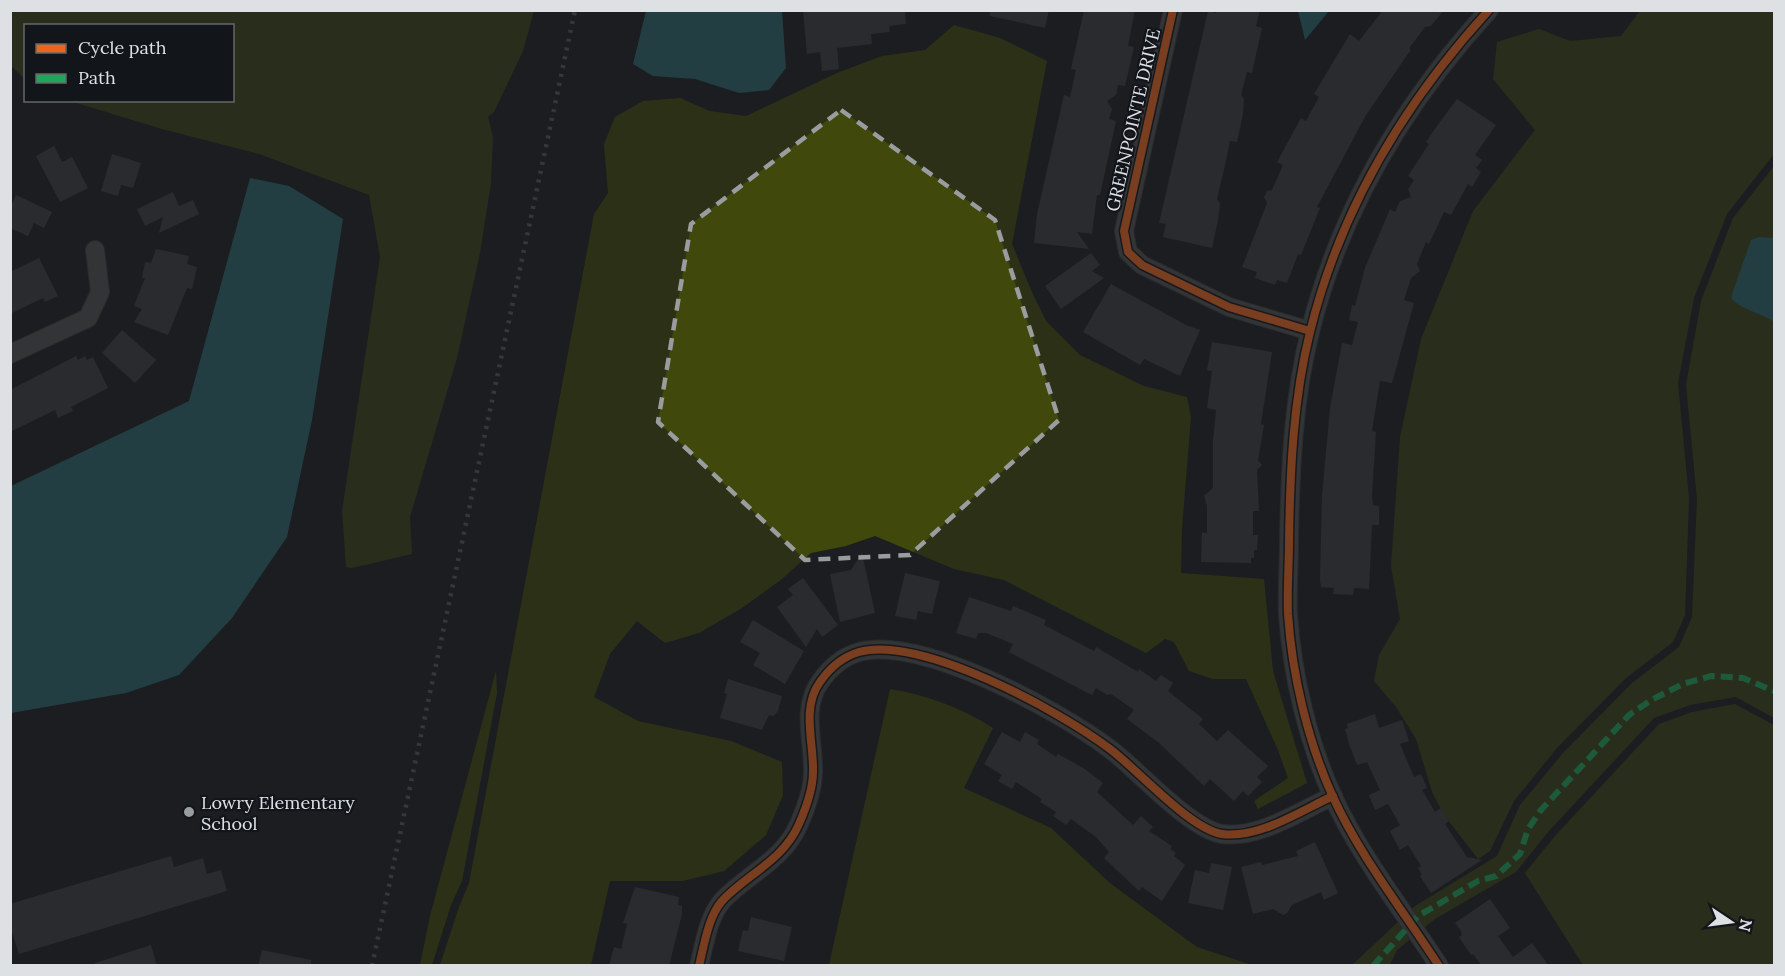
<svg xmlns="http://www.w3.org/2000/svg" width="1785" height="976" viewBox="0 0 1785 976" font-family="Lora,serif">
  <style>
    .green { fill: #3a4116 }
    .forest { fill: #41480b }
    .water { fill: #2a666b }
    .building { fill: #3a3c3e }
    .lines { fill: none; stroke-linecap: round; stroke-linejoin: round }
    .street-casing { stroke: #38393b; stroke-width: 20 }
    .street { stroke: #515050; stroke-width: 18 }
    .rail { stroke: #585858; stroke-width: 4.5; stroke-dasharray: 3 6; stroke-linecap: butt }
    .quiet { stroke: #20a55d; stroke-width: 6; stroke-dasharray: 12 6; stroke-linecap: butt }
    .cycleway-casing { stroke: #121519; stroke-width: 11 }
    .cycleway { stroke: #eb651d; stroke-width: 8 }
    .marked { fill: none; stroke: #9a9d9f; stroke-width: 4.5; stroke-dasharray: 12 8; stroke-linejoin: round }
    .poi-dot { fill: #9a9d9f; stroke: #121519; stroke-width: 2 }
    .labels { text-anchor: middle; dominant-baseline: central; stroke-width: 4.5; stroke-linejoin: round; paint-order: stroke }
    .street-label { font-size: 18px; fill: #dee1e3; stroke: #121519 }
    .poi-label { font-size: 18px; fill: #dee1e3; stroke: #121519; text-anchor: start }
  </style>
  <rect width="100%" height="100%" fill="#1c1e21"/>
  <g class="green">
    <path d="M10,11H534L523,51L494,112L488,117L493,137L491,183L480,253L457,358L410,517L412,554L352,568L346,567L342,511L380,257L369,195L259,154L162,129L70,101L232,100V26H26L25,79L11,66Z"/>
    <path d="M1640,11H1774V154L1727,214L1694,298L1678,383L1689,499L1685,615L1673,642L1626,678L1557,748L1514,801L1490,851L1478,859L1444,815L1432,792L1416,739L1396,707L1374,681L1379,655L1400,619L1391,566L1400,437L1421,339L1473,211L1535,130L1493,79L1497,42L1539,29L1570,41L1621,36Z"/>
    <path d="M1774,166V718L1736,697L1690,705L1654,718L1548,832L1516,872L1435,919L1397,950L1390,965L1351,966L1415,906L1497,856L1520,805L1563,753L1632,683L1679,647L1692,617L1697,499L1686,385L1701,301L1733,218Z"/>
    <path d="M1735,704L1774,725V965H1583L1525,873L1555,836L1659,724L1692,712Z"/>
  </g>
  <g class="forest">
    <path d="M954,25L1000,38L1047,61L1012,244L1031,290L1046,321L1080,355L1144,386L1187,397L1191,417L1182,528L1181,573L1264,579L1273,671L1307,783L1258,809L1254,801L1288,778L1278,750L1246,679H1213L1189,671L1174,642L1165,639L1146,653L1004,580L954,569L875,536L846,546L811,553L782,579L742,608L699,633L665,643L637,621L610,654L594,697L638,721L731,741L782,762L783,795L766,835L724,871L683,881H610L591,965H440L459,907L469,883L594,214L608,193L604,144L615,117L643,101L680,98L710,111L746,116L837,73L882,56L925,50Z"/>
    <path d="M496,671L497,693L462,881L451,905L432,965H420L430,916Z"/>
    <path d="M890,689C927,695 962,708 993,728L964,788L1051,828L1111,884L1197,947L1252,965H829Z"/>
  </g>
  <g class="water">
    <path d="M646,11H782L786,68L769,90L739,93L695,79L653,76L633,64Z"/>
    <path d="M1298,11V10L1329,11L1305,40Z"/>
    <path d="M250,178L289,186L343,219L312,420L287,537L232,618L179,675L126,693L11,713V486L189,401Z"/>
    <path d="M1759,237L1774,238V322C1763,313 1737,309 1731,297L1751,240Z"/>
  </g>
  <g class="building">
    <path d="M803,10H905L906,24L889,26L890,32L871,34L872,44L837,48L839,69L822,71L820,52L807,54Z"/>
    <path d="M990,10H1049L1045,28L990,16Z"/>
    <path d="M1084,10H1135L1128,46L1134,47L1125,86L1118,85L1116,95L1107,101L1112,109L1109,119L1116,121L1100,195H1097L1092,234L1077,232L1089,249L1034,243L1037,214L1064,95L1070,97L1076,70L1071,69Z"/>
    <path d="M1217,10H1260L1256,26L1262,28L1252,73L1247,72L1241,95L1244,99L1243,114L1237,142L1230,141L1225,165L1217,199L1220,203L1218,220L1212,248L1163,237L1166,224L1159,223L1208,11L1216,13Z"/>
    <path d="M1383,10H1444L1431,26L1425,27L1410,47V51L1366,115L1317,207L1320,208L1301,255L1298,254L1287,283L1277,280L1275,285L1255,278L1257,272L1242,267L1267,203L1264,197L1267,191L1272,190L1283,165L1277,162L1301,118L1306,121L1319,97L1314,94L1350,34L1359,41Z"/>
    <path d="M1457,99L1496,125L1475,155L1482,160L1476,168L1481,172L1472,187L1468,184L1451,215L1444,212L1429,244L1426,242L1417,264L1420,271L1411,278L1404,300L1414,303L1392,383L1380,381L1372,431L1376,432L1372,496L1373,505L1379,506V525H1372L1369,589L1354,588L1353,595L1333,594L1334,588L1321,587L1320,580L1322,495L1330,408L1342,343L1352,345L1358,322L1349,320L1352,305L1355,306L1365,268L1390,209L1395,212L1400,201L1411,197L1408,189L1414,180L1408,176L1429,144L1426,142L1434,130Z"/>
    <path d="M54,146L62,162L72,157L88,188L60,202L36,156Z"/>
    <path d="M112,154L141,163L133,188L121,185L118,196L101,191Z"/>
    <path d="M173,192L179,206L193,200L199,214L159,233L163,217L145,226L137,209Z"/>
    <path d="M16,195L52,212L44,228L34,223L28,236L10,228V208Z"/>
    <path d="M156,249L189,256L187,264L197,267L192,289L187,288L168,335L134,322L142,309L134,306L145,278H142L145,262L151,263Z"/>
    <path d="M1091,253L1100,265L1092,271L1104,278L1061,309L1045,286Z"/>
    <path d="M39,258L58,296L45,302L43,298L10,314V272Z"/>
    <path d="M1111,284L1186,325L1200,330L1180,376L1144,359L1140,365L1083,332Z"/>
    <path d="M122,330L156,360L135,383L102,353Z"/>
    <path d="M1212,342L1272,352L1261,424L1264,425L1258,460L1262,465L1257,470L1259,511H1253V535H1258L1257,550H1254V558H1251V563L1201,562L1202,533H1207V506L1204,496L1213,488V441L1216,410L1207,408L1212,371L1207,370Z"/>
    <path d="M76,356L78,360L85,356L87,360L93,357L108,388L71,407L73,411L58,418L55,410L10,432V390Z"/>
    <path d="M862,553L875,613L840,622L830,574L851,570Z"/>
    <path d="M905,573L940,581L932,614L918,611L916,620L895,616Z"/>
    <path d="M803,578L838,625L822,637L817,629L806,647L777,607L793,595L788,589Z"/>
    <path d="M969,597L1011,611L1013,606L1046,620L1044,625L1094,651L1096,647L1138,672L1139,669L1156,681L1161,675L1173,683L1168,691L1203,719L1199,724L1217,741L1228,730L1268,766L1257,777L1262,782L1248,796L1243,791L1234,801L1210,779L1204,786L1158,742L1127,719L1134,710L1111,694L1107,695L1096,688L1092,695L1086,692L1009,652L1013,644L986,633H978L976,639L956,633Z"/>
    <path d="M753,620L804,651L785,684L753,665L760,653L740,642Z"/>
    <path d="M728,679L782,696L778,711L774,716L769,715L762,730L720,718L727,694L724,693Z"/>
    <path d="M1375,714L1379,728L1402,720L1409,741L1400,744L1414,777L1421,774L1427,788L1422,790L1435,812L1441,808L1449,821L1445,824L1467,857L1482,860L1431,893L1420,876L1422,875L1418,868L1421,866L1408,845L1400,850L1393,837L1390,831L1400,825L1388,804L1375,810L1369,795L1380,790L1367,762L1357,765L1349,744L1345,729L1348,728L1347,724Z"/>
    <path d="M1002,732L1020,742L1025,732L1039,740L1037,744L1056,757L1058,754L1085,769L1103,783L1097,792L1133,825L1141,816L1153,827L1149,831L1172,846L1170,849L1176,853L1174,856L1185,865L1162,901L1142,887L1139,891L1104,858L1109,852L1096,837L1071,819L1066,825L1053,816L1056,812L1040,802L1042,799L1016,782L1012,789L998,781L1002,775L984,764Z"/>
    <path d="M1315,842L1338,893L1324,900L1321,892L1292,905L1287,913L1283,915L1273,909L1253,914L1241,867L1261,862L1262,865L1298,856L1296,851Z"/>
    <path d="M171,856L174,867L203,858L207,874L221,870L227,891L19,954L10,926V904Z"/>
    <path d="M1211,863L1232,867L1223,910L1188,903L1195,870L1209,873Z"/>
    <path d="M635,887L679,897L678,905L682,906V914L669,966H609L614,947L621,949L627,924L623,923Z"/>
    <path d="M1490,899L1510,928L1498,936L1513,957L1532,943L1549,966H1482L1473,954L1471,955L1459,937L1462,935L1461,931L1455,923Z"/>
    <path d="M751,917L792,927L784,961L738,951L743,930L748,931Z"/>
    <path d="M151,945L157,966H95V963Z"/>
    <path d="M262,950L311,960V966H258Z"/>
  </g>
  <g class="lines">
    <g class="street-casing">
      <g id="street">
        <path d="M1173,10L1124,231L1128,252L1142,265L1229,307L1310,331"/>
        <path d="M10,354L88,318L100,292L95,250"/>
        <path d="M699,966C704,946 708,917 722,901C747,874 783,861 799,824C806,808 813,790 813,772C814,743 801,708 820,682C829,669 842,657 859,652C921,635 1060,711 1110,749C1138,770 1190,829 1222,834C1259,839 1300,811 1333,796"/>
        <path d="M1439,966C1403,910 1361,858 1333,797C1308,742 1292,675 1288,614C1287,590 1289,565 1289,541C1290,472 1293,400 1310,332C1340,210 1404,103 1489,10"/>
      </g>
    </g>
    <use href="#street" class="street"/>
    <path class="rail" d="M372,966L575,10"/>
    <path class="quiet" d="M1373,966L1418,916L1478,881L1496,876L1520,854L1528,829L1541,810L1629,715L1653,699L1683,684L1711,676L1743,678L1774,691"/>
    <g class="cycleway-casing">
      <g id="cycleway">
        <path d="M1173,10L1124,231L1128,252L1142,265L1229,307L1310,331"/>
        <path d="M699,966C704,946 708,917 722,901C747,874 783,861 799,824C806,808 813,790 813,772C814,743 801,708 820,682C829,669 842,657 859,652C921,635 1060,711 1110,749C1138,770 1190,829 1222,834C1259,839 1300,811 1333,796"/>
        <path d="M1439,966C1403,910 1361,858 1333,797C1308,742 1292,675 1288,614C1287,590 1289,565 1289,541C1290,472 1293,400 1310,332C1340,210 1404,103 1489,10"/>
      </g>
    </g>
    <use href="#cycleway" class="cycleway"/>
  </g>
  <path d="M0 0H1785V976H0ZM841,110L995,220L1059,420L910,555L805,560L658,422L691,224Z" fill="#1c1e21" fill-opacity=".55" fill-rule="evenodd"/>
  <path class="marked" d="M841,110L995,220L1059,420L910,555L805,560L658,422L691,224Z"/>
  <circle class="poi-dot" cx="189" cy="812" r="6"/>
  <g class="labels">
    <g class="street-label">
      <text transform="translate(1133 120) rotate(-77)">GREENPOINTE DRIVE</text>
    </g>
    <g class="poi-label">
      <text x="201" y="802">Lowry Elementary<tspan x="201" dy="21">School</tspan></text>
    </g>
  </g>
  <rect width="1785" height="976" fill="none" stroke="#dee1e3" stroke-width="24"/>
  <rect x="24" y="24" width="210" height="78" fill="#121519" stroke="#64676a" stroke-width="1.5"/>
  <rect x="36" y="44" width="30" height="9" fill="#eb651d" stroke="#64676a" stroke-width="1.5"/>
  <text x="78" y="54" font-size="18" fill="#dee1e3">Cycle path</text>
  <rect x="36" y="74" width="30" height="9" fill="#20a55d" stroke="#64676a" stroke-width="1.5"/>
  <text x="78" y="84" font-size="18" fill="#dee1e3">Path</text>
  <g transform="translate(1731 922) rotate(103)" stroke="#121519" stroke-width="4.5" paint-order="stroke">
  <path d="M0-4.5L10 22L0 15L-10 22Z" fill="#dee1e3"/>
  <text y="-9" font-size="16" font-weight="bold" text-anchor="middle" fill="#dee1e3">N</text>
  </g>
</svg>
